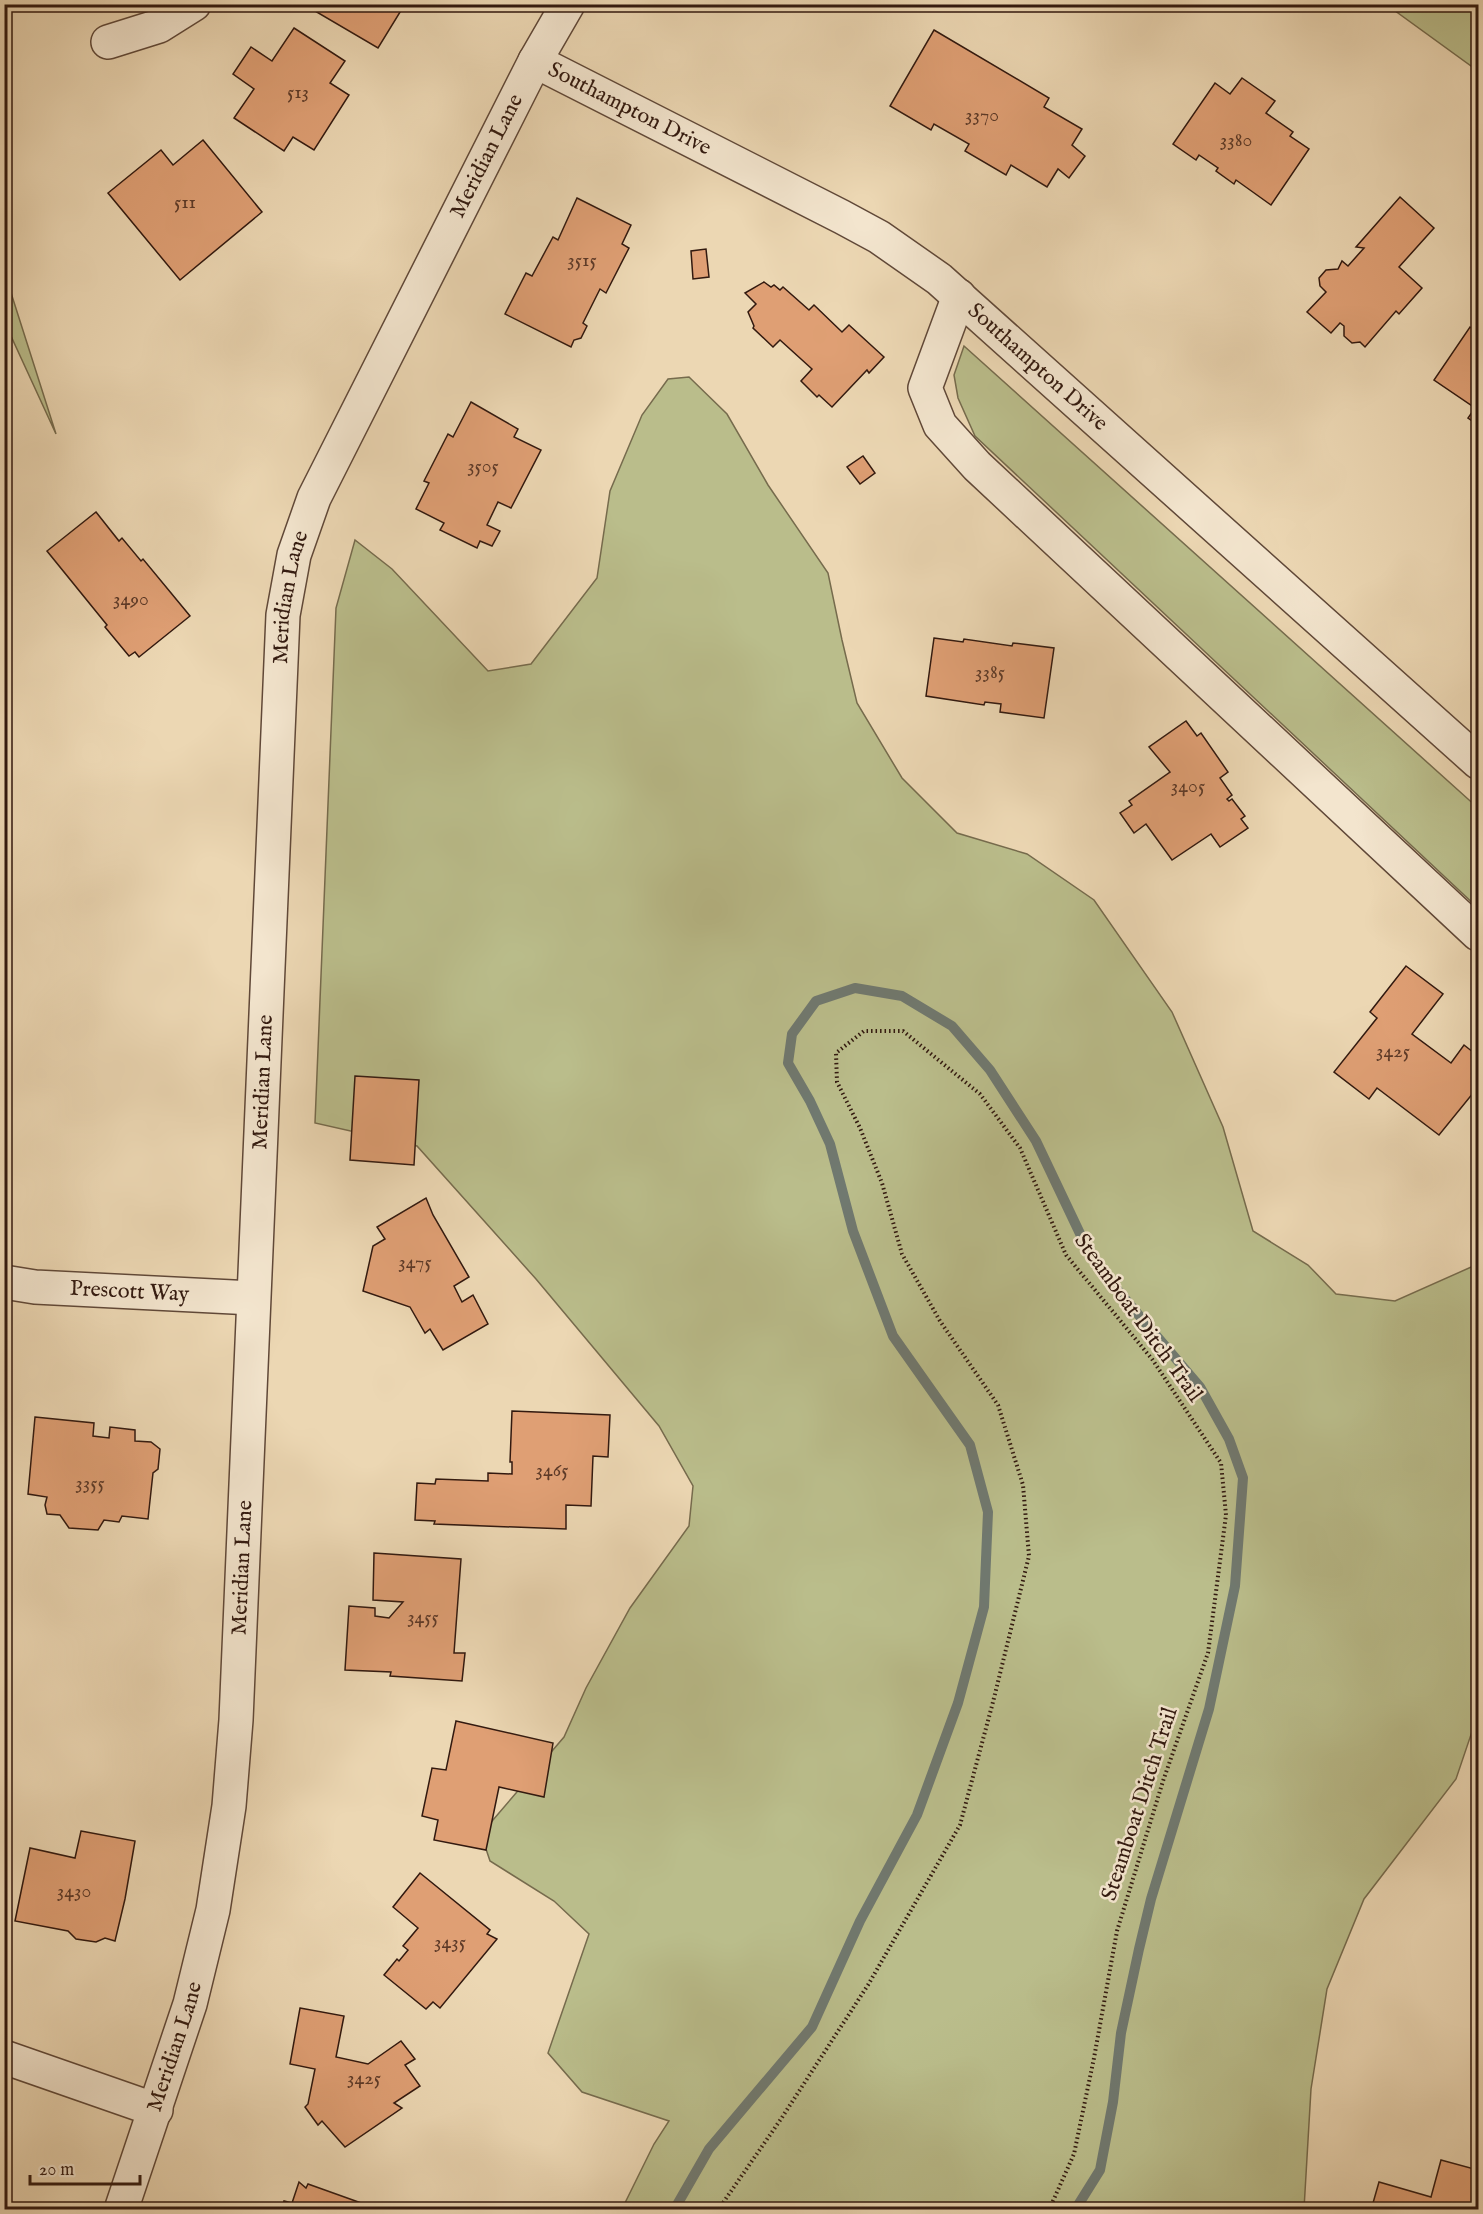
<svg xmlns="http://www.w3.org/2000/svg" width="1483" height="2214" viewBox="0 0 1483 2214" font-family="'IM FELL English',serif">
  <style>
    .green { fill: #babd8b; stroke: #766b4d; stroke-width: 1.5 }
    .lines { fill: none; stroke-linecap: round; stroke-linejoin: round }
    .stream { stroke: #707970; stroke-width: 10 }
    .building { fill: #df9f74; stroke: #32190f; stroke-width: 1.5 }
    .minor-casing { stroke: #604838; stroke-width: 36 }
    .path { stroke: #32190f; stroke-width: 4; stroke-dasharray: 1.5 3; stroke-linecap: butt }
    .minor { stroke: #f3e5ce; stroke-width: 33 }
    .labels { text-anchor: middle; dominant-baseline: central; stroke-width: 5; stroke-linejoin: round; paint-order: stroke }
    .number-label { font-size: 20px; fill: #5d3a28 }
    .street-label { font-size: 22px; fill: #32190f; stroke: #f3e5ce }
  </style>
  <rect width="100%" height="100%" fill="#ecd7b3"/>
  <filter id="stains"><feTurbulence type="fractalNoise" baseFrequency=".00333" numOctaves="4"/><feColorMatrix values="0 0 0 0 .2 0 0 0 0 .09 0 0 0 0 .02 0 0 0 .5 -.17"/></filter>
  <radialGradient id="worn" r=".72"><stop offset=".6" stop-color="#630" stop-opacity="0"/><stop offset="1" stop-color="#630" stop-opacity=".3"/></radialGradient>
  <g class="green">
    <path d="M1387,5H1478V71Z"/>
    <path d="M4,274H5L56,434L5,323Z"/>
    <path d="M964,346L1478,808V908L975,436L958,398L954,375Z"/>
    <path d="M689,377L727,414L768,485L828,573L842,640L857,703L902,778L957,833L1027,854L1094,900L1172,1012L1223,1127L1253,1231L1308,1265L1336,1294L1395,1301L1478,1264V1714L1456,1779L1364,1899L1327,1989L1311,2089L1304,2209H622L654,2144L669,2121L582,2092L548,2053L589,1934L554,1901L490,1861L481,1834L564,1737L586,1688L630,1608L689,1526L693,1486L659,1426L536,1279L417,1146L315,1123L336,608L355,540L392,569L488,671L531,664L597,578L610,491L642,415L668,379Z"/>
  </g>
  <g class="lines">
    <path class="stream" d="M674,2210L709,2149L812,2027L860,1921L917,1815L958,1703L984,1607L988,1512L970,1445L893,1336L853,1231L830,1144L810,1101L788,1063L792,1034L816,1001L855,988L902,996L952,1026L990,1070L1036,1141L1084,1242L1103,1273L1200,1387L1229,1439L1243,1478L1235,1586L1209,1709L1151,1899L1139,1949L1121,2033L1113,2102L1100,2170L1075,2210"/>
  </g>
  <g class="building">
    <path d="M303,4H405L378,48Z"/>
    <path d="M294,28L345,61L330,83L349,95L314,150L293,137L284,151L234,118L254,89L233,74L251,47L272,61Z"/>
    <path d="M934,30L1049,98L1044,107L1082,129L1072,145L1085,156L1069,178L1058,169L1047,187L1011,165L1006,175L965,151L969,144L934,124L931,130L890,106Z"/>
    <path d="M1242,78L1275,101L1266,113L1293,132L1290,136L1309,149L1271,205L1236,180L1234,184L1216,171L1218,168L1199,155L1196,160L1173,144L1215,83L1230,94Z"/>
    <path d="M203,140L262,212L180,280L108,193L161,150L173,165Z"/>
    <path d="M1400,197L1434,228L1399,267L1422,288L1399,314L1396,311L1365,347L1360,342L1352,343L1344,336V326L1340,323L1331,333L1307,312L1326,292L1320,286L1319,278L1326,270L1338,269L1342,261L1348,266L1364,248L1356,247Z"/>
    <path d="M577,198L631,225L622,244L629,248L606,293L600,289L583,323L587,326L581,338L574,340L571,347L505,314L526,273L532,276L553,237L558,240Z"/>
    <path d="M706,249L709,277L693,279L691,251Z"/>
    <path d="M764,282L771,287L774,285L780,290L783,287L809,310L814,305L842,332L849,325L884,357L869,373L867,370L832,407L819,395L817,397L801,381L812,369L780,340L773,347L753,328L754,326L748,312L756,304L745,293Z"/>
    <path d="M1470,327L1478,333V425L1468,418L1475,408L1434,380Z"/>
    <path d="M471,402L518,429L514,437L541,450L511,508L498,502L487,525L500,531L492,546L480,541L477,548L440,530L444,523L416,509L429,483L424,481L448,434L453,437Z"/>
    <path d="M863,456L875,473L860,484L847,467Z"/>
    <path d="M96,512L119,541L122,538L141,561L143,559L190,616L139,657L135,652L129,656L105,627L107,625L47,551Z"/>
    <path d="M934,638L963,642L964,639L1012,646L1013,643L1054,648L1044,718L1000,712L1001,704L985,702L984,705L926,696Z"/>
    <path d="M1186,721L1197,736L1201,733L1228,772L1220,778L1232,795L1227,799L1229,801L1232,799L1245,816L1241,819L1248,828L1220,847L1211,834L1172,860L1146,824L1134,833L1120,813L1132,805L1129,801L1170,772L1149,747Z"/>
    <path d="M1406,966L1443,994L1412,1034L1451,1063L1464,1045L1478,1056V1087L1439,1135L1377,1088L1369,1099L1334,1072L1377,1018L1370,1012Z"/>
    <path d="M355,1076L419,1080L414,1165L350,1160Z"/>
    <path d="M426,1198L433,1215L469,1277L454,1286L462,1302L473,1295L488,1324L443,1350L430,1329L425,1333L410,1307L363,1291L373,1246L385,1239L377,1227Z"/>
    <path d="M512,1411L610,1415L608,1457L593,1456L591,1506L566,1505V1529L434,1524L435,1521L415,1520L417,1483L435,1484L436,1479L488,1481V1473L512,1474V1462H510Z"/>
    <path d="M35,1417L94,1423L93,1436L109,1438L110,1427L135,1430V1441L151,1442L160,1449L158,1469L153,1473L148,1519L122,1516L119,1522L104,1520L98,1530L69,1528L60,1515L47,1514L45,1505L47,1497L28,1494Z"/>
    <path d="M374,1553L461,1559L454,1653H465L462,1681L390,1676L391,1672L345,1670L349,1606L375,1608V1616L389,1618L403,1602L373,1600Z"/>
    <path d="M456,1721L553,1743L544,1797L499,1787L486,1850L434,1840L438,1820L422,1816L432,1768L446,1770Z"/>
    <path d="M81,1831L135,1841L125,1899L115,1941L105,1938L96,1942L76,1939L68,1931L15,1921L30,1848L75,1858Z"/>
    <path d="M420,1873L490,1930L487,1934L497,1939L440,2008L433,2002L426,2009L384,1975L397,1959L399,1961L408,1950L403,1946L418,1928L393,1907Z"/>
    <path d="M300,2008L344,2016L336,2057L368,2064L401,2041L415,2059L405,2065L420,2086L394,2103L402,2108L345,2147L322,2121L318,2125L305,2107L308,2104L315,2069L290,2064Z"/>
    <path d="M1441,2160L1478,2170V2210H1371L1379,2182L1431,2197Z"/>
    <path d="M299,2182L306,2188L308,2184L364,2204L362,2210H281L284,2201L292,2203Z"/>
  </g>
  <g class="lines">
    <g class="minor-casing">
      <g id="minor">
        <path d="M108,42L159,26L194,4"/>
        <path id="s1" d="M535,61L842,217L879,237L939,279L1478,762"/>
        <path d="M959,296L925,388L940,425L977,466L1478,934"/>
        <path id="s2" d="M4,1282L35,1287L253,1298"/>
        <path d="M4,2057L156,2110"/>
        <path id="s3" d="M121,2210L190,2004L213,1910L229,1806L236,1720L283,615L294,555L314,498L535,61L568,4"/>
      </g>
    </g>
    <path class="path" d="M718,2210L781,2119L868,1985L960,1825L993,1702L1029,1556L1023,1485L998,1405L940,1321L902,1254L882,1183L860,1128L837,1082L836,1053L864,1031H903L980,1094L1020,1148L1066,1255L1152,1359L1221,1463L1226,1515L1208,1653L1163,1781L1117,1931L1094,2058L1074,2154L1049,2210"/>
    <use href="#minor" class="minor"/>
  </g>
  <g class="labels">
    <g class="number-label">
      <text x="298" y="92">513</text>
      <text x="982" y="115">3370</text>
      <text x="1236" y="140">3380</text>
      <text x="185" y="202">511</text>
      <text x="582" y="260">3515</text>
      <text x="483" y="466">3505</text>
      <text x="131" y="599">3490</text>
      <text x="990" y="672">3385</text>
      <text x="1188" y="786">3405</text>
      <text x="1393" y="1051">3425</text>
      <text x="415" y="1262">3475</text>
      <text x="552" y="1470">3465</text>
      <text x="90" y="1483">3355</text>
      <text x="423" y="1617">3455</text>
      <text x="74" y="1891">3430</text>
      <text x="450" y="1942">3435</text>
      <text x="364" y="2078">3425</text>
    </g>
    <g class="street-label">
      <text stroke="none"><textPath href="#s1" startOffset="106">Southampton Drive</textPath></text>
      <text stroke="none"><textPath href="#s3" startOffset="2116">Meridian Lane</textPath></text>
      <text stroke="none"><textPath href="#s1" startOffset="592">Southampton Drive</textPath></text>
      <text stroke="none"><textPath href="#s3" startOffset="1630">Meridian Lane</textPath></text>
      <text stroke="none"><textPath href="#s3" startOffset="1144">Meridian Lane</textPath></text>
      <text stroke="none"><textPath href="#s2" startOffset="126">Prescott Way</textPath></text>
      <text transform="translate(1138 1318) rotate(54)">Steamboat Ditch Trail</text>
      <text stroke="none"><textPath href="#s3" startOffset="658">Meridian Lane</textPath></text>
      <text transform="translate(1140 1804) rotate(-72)">Steamboat Ditch Trail</text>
      <text stroke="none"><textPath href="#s3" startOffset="172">Meridian Lane</textPath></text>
    </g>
  </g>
  <rect width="1483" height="2214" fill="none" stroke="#ecd7b3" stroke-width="24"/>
  <rect x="6" y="6" width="1471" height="2202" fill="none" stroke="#32190f" stroke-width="3"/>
  <rect x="12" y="12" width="1459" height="2190" fill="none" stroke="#32190f" stroke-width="1.5"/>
  <path d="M30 2175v9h110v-9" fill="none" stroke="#32190f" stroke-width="3"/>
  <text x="39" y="2175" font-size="18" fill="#32190f" stroke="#f3e5ce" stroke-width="4.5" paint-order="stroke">20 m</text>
  <rect width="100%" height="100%" filter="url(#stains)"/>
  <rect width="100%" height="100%" fill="url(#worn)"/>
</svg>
